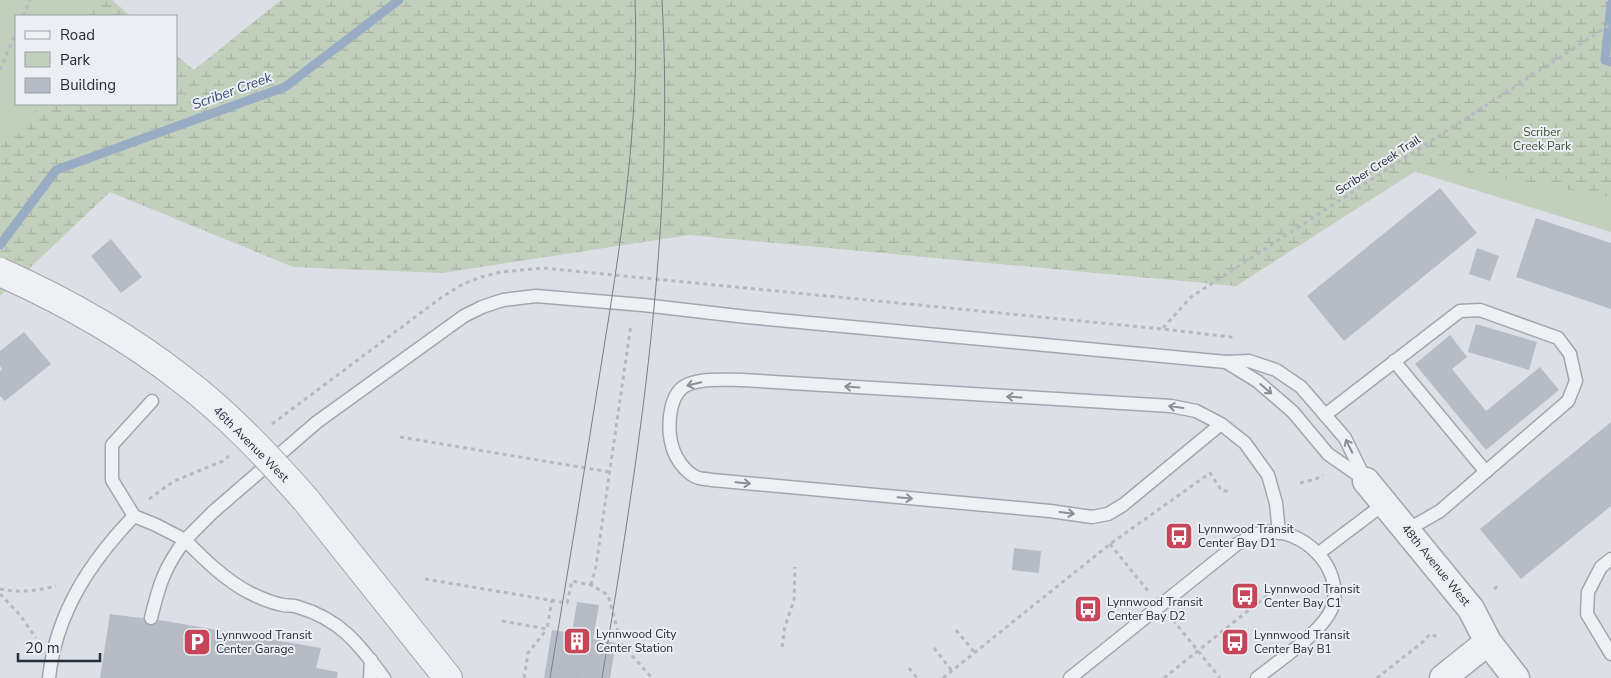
<svg xmlns="http://www.w3.org/2000/svg" width="1611" height="678" viewBox="0 0 1611 678" font-family="'Nunito Sans',sans-serif">
  <style>
    .green { fill: #c2cfbd }
    .wetland { fill: url(#wetland-marsh) }
    .lines { fill: none; stroke-linecap: round; stroke-linejoin: round }
    .stream { stroke: #98adc4; stroke-width: 9 }
    .building { fill: #b6bcc5 }
    .service-casing { stroke: #a2a6ae; stroke-width: 15 }
    .minor-casing { stroke: #a2a6ae; stroke-width: 29 }
    .tertiary-casing { stroke: #a2a6ae; stroke-width: 30 }
    .path { stroke: #b6bac0; stroke-width: 3; stroke-dasharray: 4 4; stroke-linecap: butt }
    .service { stroke: #eef0f4; stroke-width: 12 }
    .minor { stroke: #eef0f4; stroke-width: 26 }
    .tertiary { stroke: #eef0f4; stroke-width: 28 }
    .tram { stroke: #767f8e; stroke-width: 1 }
    .tertiary-bridge-casing { stroke: #a2a6ae; stroke-width: 30; stroke-linecap: butt }
    .tertiary-bridge { stroke: #eef0f4; stroke-width: 28 }
    .oneway { stroke: #8a8f97 }
    .labels { text-anchor: middle; dominant-baseline: central; stroke-width: 4; stroke-linejoin: round; paint-order: stroke }
    .park-label { font-size: 12px; fill: #3b5535; stroke: #ebeef3 }
    .street-label { font-size: 12px; fill: #272e3a; stroke: #ebeef3 }
    .poi-label { font-size: 12px; fill: #272e3a; stroke: #ebeef3; text-anchor: start }
    .water-label { font-size: 14px; font-style: italic; fill: #334d6c; stroke: #ebeef3 }
  </style>
  <defs>
    <pattern id="wetland-marsh" width="20" height="14" patternUnits="userSpaceOnUse" patternTransform="scale(1.25)"><rect width="20" height="14" fill="#c2cfbd"/><path d="M1 5h8M5 5V1M11 12h8M15 12V8" fill="none" stroke="#a7b2a3"/></pattern>
  </defs>
  <rect width="100%" height="100%" fill="#dcdfe5"/>
  <g class="green">
    <path d="M0,0H97L90,16H16V104H51L0,218Z"/>
    <path d="M1611,0V232L1400,167Z"/>
  </g>
  <g class="wetland">
    <path d="M89,0H112L131,16H81Z"/>
    <path d="M281,0H1611V197L1425,165L1236,286L689,235L442,273L293,267L110,192L0,296V131L24,135L39,104H176V55L194,70Z"/>
  </g>
  <g class="lines">
    <g class="stream">
      <path d="M1611,4L1605,60L1611,62"/>
      <path d="M0,245L56,170L285,87L399,0"/>
    </g>
  </g>
  <g class="building">
    <path d="M1440,188L1477,233L1344,341L1307,296Z"/>
    <path d="M1536,218L1611,243V309L1516,277Z"/>
    <path d="M111,239L142,277L121,293L91,256Z"/>
    <path d="M1477,248L1499,256L1490,281L1469,274Z"/>
    <path d="M1476,324L1537,342L1529,370L1468,352Z"/>
    <path d="M24,332L51,364L5,401L0,396V371L2,369L0,366V351Z"/>
    <path d="M1450,335L1467,357L1452,369L1486,411L1540,367L1559,390L1486,450L1415,364Z"/>
    <path d="M1611,422V506L1521,579L1480,529Z"/>
    <path d="M1014,548L1041,551L1039,573L1012,570Z"/>
    <path d="M577,602L599,605L593,639L616,643L610,678H544L552,630L572,633Z"/>
    <path d="M110,614L165,621L321,648L316,668L338,672L337,678H100Z"/>
  </g>
  <g class="lines">
    <g class="service-casing">
      <g id="service">
        <path d="M1394,361L1486,472"/>
        <path d="M1226,362L1257,381L1293,412L1328,454L1364,479"/>
        <path d="M1325,415L1460,311L1480,310L1558,338L1570,354L1576,381L1568,401L1440,511L1407,530"/>
        <path d="M1221,424L1123,505L1108,514L1092,517L1050,511L712,480C707,479 698,479 694,476C685,471 676,459 673,449C667,431 667,392 689,384C705,378 725,380 742,380L1171,406L1196,411L1221,424L1245,443L1268,475L1276,503L1279,533"/>
        <path d="M1319,553L1385,503"/>
        <path d="M1611,559L1601,567L1588,592L1587,614L1611,654"/>
        <path d="M151,618C159,585 164,568 185,540L156,525L134,516L112,480V445L152,401"/>
        <path d="M49,678C56,613 90,562 134,516"/>
        <path d="M370,678L371,660"/>
        <path d="M384,678C359,644 340,619 298,607C293,605 288,606 283,605C272,603 260,598 250,593C225,580 205,560 185,540L213,512L317,422L464,316L482,307L503,300L536,296L643,305L747,317L1226,362L1249,361L1276,370L1301,387L1345,438L1366,481"/>
        <path d="M1070,678L1237,544C1245,540 1255,533 1265,532C1303,528 1343,567 1333,605C1326,630 1278,661 1257,678"/>
      </g>
    </g>
    <g class="minor-casing">
      <g id="minor">
        <path d="M1366,481L1471,609L1488,642L1516,678"/>
        <path d="M1443,678L1488,642"/>
      </g>
    </g>
    <g class="tertiary-casing">
      <path id="tertiary" d="M306,500L448,678"/>
    </g>
    <g class="path">
      <path d="M23,16L30,0"/>
      <path d="M0,70L16,32"/>
      <path d="M1163,328L1191,297L1611,24"/>
      <path d="M272,424L442,297L463,284L481,277L501,272L543,268L1162,329L1231,337L1230,342"/>
      <path d="M400,437L610,472"/>
      <path d="M1300,483L1316,479L1323,475"/>
      <path d="M149,499L174,481L223,461L229,456"/>
      <path d="M1110,544L1148,591"/>
      <path d="M425,579L567,603L572,581L591,585L608,595L621,643L652,678"/>
      <path d="M591,585L596,566L631,324"/>
      <path d="M0,589C19,593 37,591 56,586"/>
      <path d="M1494,589L1500,584"/>
      <path d="M0,594L20,615L36,638"/>
      <path d="M1173,620L1220,678"/>
      <path d="M502,621L547,629L552,600"/>
      <path d="M956,630L975,653"/>
      <path d="M782,647L785,626L794,601L795,567"/>
      <path d="M934,648L952,671"/>
      <path d="M909,668L917,678"/>
      <path d="M524,678L528,653L547,629"/>
      <path d="M577,678L578,668"/>
      <path d="M943,678L1110,544L1210,473L1222,491H1230"/>
      <path d="M1164,678L1279,586"/>
      <path d="M1377,678L1424,641L1430,634L1437,637"/>
    </g>
    <use href="#service" class="service"/>
    <use href="#minor" class="minor"/>
    <use href="#tertiary" class="tertiary"/>
    <g class="tram">
      <path d="M550,678C567,576 584,474 600,372C620,249 640,125 635,0"/>
      <path d="M602,678C639,454 675,227 662,0"/>
    </g>
    <g class="tertiary-bridge-casing">
      <path id="tertiary-bridge" d="M0,272C65,301 127,336 183,380C229,415 268,457 306,500"/>
    </g>
    <use href="#tertiary-bridge" class="tertiary-bridge"/>
  </g>
  <defs><path id="oneway-shaft" d="M-6 0H5M1.5-3L5.5 0L1.5 3" fill="none" stroke-width="1.6" stroke-linecap="round" stroke-linejoin="round" transform="scale(1.25)"/></defs>
  <g class="oneway">
    <use href="#oneway-shaft" transform="translate(694 384) rotate(166)"/>
    <use href="#oneway-shaft" transform="translate(852 387) rotate(-176)"/>
    <use href="#oneway-shaft" transform="translate(1266 389) rotate(41)"/>
    <use href="#oneway-shaft" transform="translate(1014 397) rotate(-176)"/>
    <use href="#oneway-shaft" transform="translate(1176 407) rotate(-172)"/>
    <use href="#oneway-shaft" transform="translate(1349 446) rotate(-116)"/>
    <use href="#oneway-shaft" transform="translate(743 483) rotate(5)"/>
    <use href="#oneway-shaft" transform="translate(905 498) rotate(5)"/>
    <use href="#oneway-shaft" transform="translate(1067 513) rotate(7)"/>
  </g>
  <defs>
    <g id="bus-square" transform="scale(1.4375)"><rect x="-9" y="-9" width="18" height="18" rx="4" fill="#c54659" stroke="#ebeef3"/><path d="M-5-6H5V4H4V6H2V4H-2V6H-4V4H-5ZM-3.5-4V0h7V-4ZM-3.5 1.2v1.5H-2V1.2ZM2 1.2v1.5H3.5V1.2Z" fill="#fff"/></g>
    <g id="building-square" transform="scale(1.4375)"><rect x="-9" y="-9" width="18" height="18" rx="4" fill="#c54659" stroke="#ebeef3"/><path d="M-4-6H4V6H1V3H-1V6H-4ZM-2.5-4.3h1.7v1.8h-1.7ZM.8-4.3h1.7v1.8H.8ZM-2.5-1h1.7V.8h-1.7ZM.8-1h1.7V.8H.8Z" fill="#fff"/></g>
    <g id="parking-square" transform="scale(1.4375)"><rect x="-9" y="-9" width="18" height="18" rx="4" fill="#c54659" stroke="#ebeef3"/><path d="M-3.5-5.5H1a3.5 3.5 0 0 1 0 7H-1V5.5H-3.5ZM-1-3.4V-.6H.8a1.4 1.4 0 0 0 0-2.8Z" fill="#fff"/></g>
  </defs>
  <g fill-rule="evenodd">
    <use href="#bus-square" x="1179" y="536"/>
    <use href="#bus-square" x="1245" y="596"/>
    <use href="#bus-square" x="1088" y="609"/>
    <use href="#building-square" x="577" y="641"/>
    <use href="#parking-square" x="197" y="642"/>
    <use href="#bus-square" x="1235" y="642"/>
  </g>
  <g class="labels">
    <g class="park-label">
      <text x="1542" y="132">Scriber<tspan x="1542" dy="14">Creek Park</tspan></text>
    </g>
    <g class="street-label">
      <text transform="translate(1378 165) rotate(-33)">Scriber Creek Trail</text>
      <text transform="translate(251 444) rotate(45)">46th Avenue West</text>
      <text transform="translate(1436 565) rotate(51)">48th Avenue West</text>
    </g>
    <g class="poi-label">
      <text x="1198" y="529">Lynnwood Transit<tspan x="1198" dy="14">Center Bay D1</tspan></text>
      <text x="1264" y="589">Lynnwood Transit<tspan x="1264" dy="14">Center Bay C1</tspan></text>
      <text x="1107" y="602">Lynnwood Transit<tspan x="1107" dy="14">Center Bay D2</tspan></text>
      <text x="596" y="634">Lynnwood City<tspan x="596" dy="14">Center Station</tspan></text>
      <text x="216" y="635">Lynnwood Transit<tspan x="216" dy="14">Center Garage</tspan></text>
      <text x="1254" y="635">Lynnwood Transit<tspan x="1254" dy="14">Center Bay B1</tspan></text>
    </g>
    <g class="water-label">
      <text transform="translate(232 91) rotate(-20)">Scriber Creek</text>
    </g>
  </g>
  <rect x="15" y="15" width="162" height="90" fill="#ebeef3" stroke="#9da1a9"/>
  <rect x="25" y="31" width="25" height="8" fill="#eef0f4" stroke="#9da1a9"/>
  <text x="60" y="40" font-size="15" fill="#272e3a">Road</text>
  <rect x="25" y="52" width="25" height="15" fill="#c2cfbd" stroke="#9da1a9"/>
  <text x="60" y="65" font-size="15" fill="#272e3a">Park</text>
  <rect x="25" y="78" width="25" height="15" fill="#b6bcc5" stroke="#9da1a9"/>
  <text x="60" y="90" font-size="15" fill="#272e3a">Building</text>
  <path d="M18 653v8h82v-8" fill="none" stroke="#272e3a" stroke-width="2.5"/>
  <text x="25" y="653" font-size="15" fill="#272e3a" stroke="#ebeef3" stroke-width="4" paint-order="stroke">20 m</text>
</svg>
